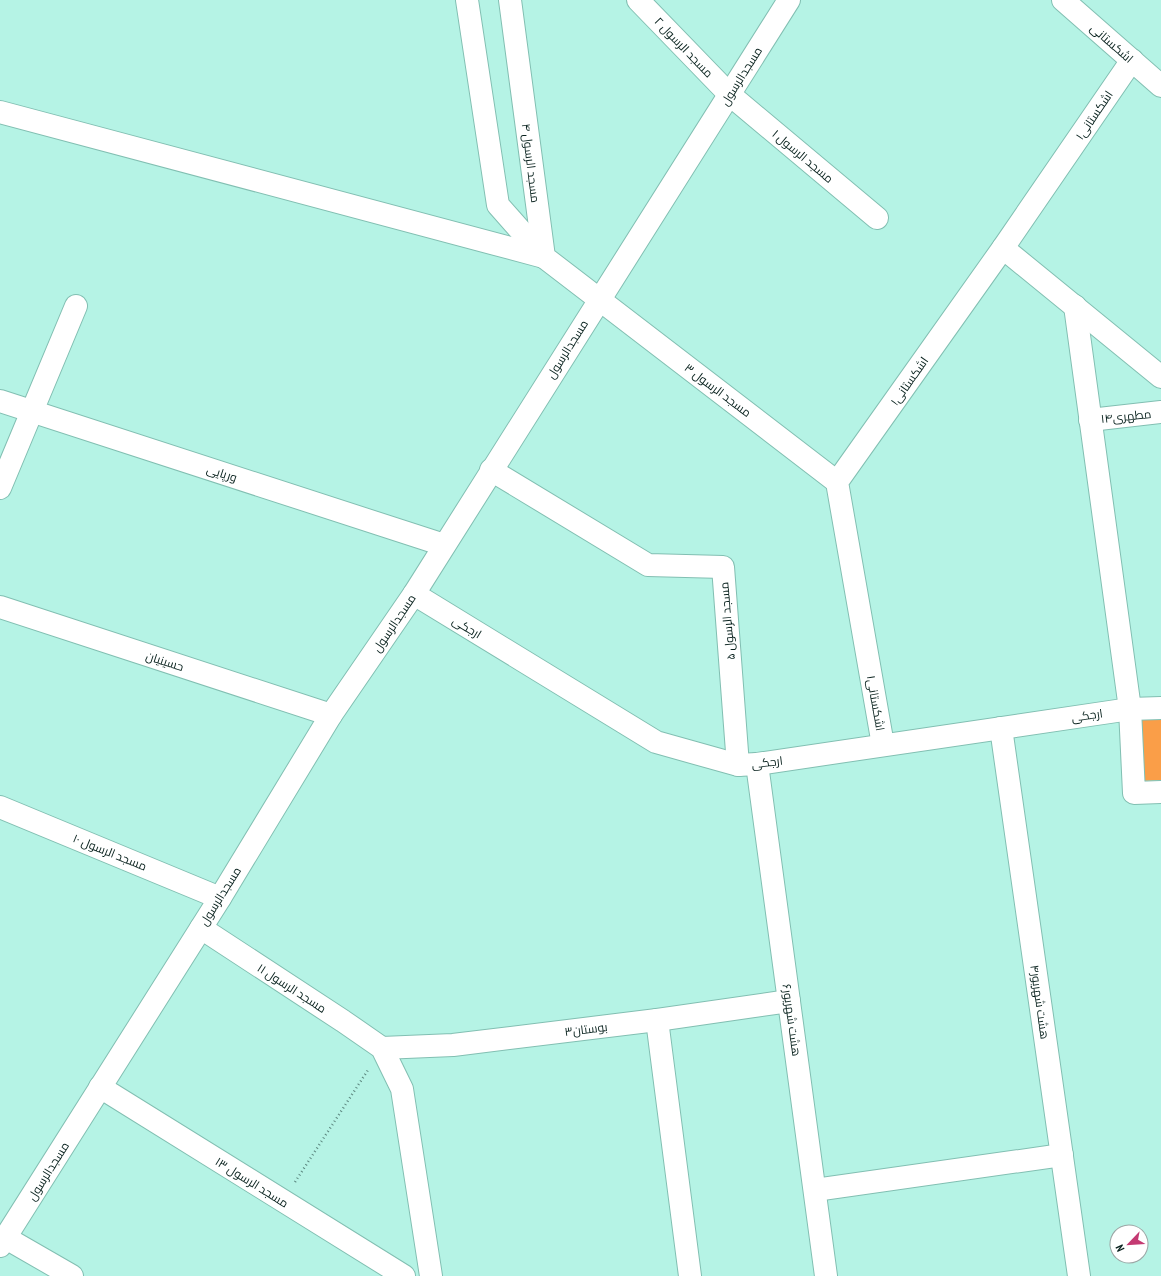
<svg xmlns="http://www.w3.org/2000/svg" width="1161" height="1276" viewBox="0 0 1161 1276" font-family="'PT Sans Narrow',Cairo,sans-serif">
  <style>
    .green { fill: #fa9e48 }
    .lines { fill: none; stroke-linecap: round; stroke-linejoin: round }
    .minor-casing { stroke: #82bfb2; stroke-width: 24 }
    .path { stroke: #5c877f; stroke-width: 2.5; stroke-dasharray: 1 3; stroke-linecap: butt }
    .minor { stroke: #fff; stroke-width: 22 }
    .labels { text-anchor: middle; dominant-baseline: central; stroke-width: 4; stroke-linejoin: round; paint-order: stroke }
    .street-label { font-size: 12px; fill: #08211d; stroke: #fff }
  </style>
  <rect width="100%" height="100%" fill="#b5f3e5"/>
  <path class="green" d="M1161,714V780L1142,781L1136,715Z"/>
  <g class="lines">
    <g class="minor-casing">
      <g id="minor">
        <path d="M467,0L498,205L544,257"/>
        <path d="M510,0L544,257L837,482"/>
        <path d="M638,0L729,94L877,218"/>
        <path d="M1063,0L1161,86"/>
        <path d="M0,112L544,257"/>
        <path d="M1003,248L1161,377"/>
        <path d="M1075,306L1130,709L1134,793L1161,792"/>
        <path d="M0,401L444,545"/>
        <path d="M1090,420L1161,412"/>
        <path d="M491,470L648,565L723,567L738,765"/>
        <path d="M0,488L76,306"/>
        <path d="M414,594L656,742L738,765L757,764L1130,709L1161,708"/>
        <path d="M0,607L331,715"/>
        <path d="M1001,728L1079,1276"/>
        <path d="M883,745L837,482L1003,248L1132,60"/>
        <path d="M757,764L826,1276"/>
        <path d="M0,807L220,898"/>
        <path d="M201,928L343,1021L382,1048L402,1089L431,1276"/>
        <path d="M657,1020L690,1276"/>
        <path d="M382,1048L453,1045L657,1020L789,1001"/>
        <path d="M100,1087L404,1276"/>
        <path d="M815,1190L1062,1155"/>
        <path d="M6,1238L72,1276"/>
        <path d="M0,1246L220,898L331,715L414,594L789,0"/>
      </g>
    </g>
    <path class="path" d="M295,1182L368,1070"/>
    <use href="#minor" class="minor"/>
  </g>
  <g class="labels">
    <g class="street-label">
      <text transform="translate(1112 43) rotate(41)">اشکستانی</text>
      <text transform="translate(684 47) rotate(46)">مسجد الرسول ۲</text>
      <text transform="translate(741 76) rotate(-58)">مسجدالرسول</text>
      <text transform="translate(1094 115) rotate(-56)">اشکستانی۱</text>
      <text transform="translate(803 156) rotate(40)">مسجد الرسول ۱</text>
      <text transform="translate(531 163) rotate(83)">مسجد الرسول ۴</text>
      <text transform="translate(567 349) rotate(-58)">مسجدالرسول</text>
      <text transform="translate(909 381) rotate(-55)">اشکستانی۱</text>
      <text transform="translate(718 390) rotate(37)">مسجد الرسول ۳</text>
      <text transform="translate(1126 416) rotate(-6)">مطهری۱۴</text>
      <text transform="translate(222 473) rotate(18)">ورپایی</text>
      <text transform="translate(727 621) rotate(-95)">مسجد الرسول ۵</text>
      <text transform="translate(394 623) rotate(-56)">مسجدالرسول</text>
      <text transform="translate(467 627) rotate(31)">ارجکی</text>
      <text transform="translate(165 661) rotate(18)">حسینیان</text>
      <text transform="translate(876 703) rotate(80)">اشکستانی۱</text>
      <text transform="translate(1087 715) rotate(-8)">ارجکی</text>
      <text transform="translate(767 762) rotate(-7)">ارجکی</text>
      <text transform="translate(110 852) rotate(22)">مسجد الرسول ۱۰</text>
      <text transform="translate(220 896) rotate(-58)">مسجدالرسول</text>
      <text transform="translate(292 988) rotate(33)">مسجد الرسول ۱۱</text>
      <text transform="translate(1040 1002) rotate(82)">هشت شهریور۴</text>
      <text transform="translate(792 1020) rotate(82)">هشت شهریور۶</text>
      <text transform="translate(586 1029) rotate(-7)">بوستان۳</text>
      <text transform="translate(48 1171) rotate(-58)">مسجدالرسول</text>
      <text transform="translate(252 1182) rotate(32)">مسجد الرسول ۱۳</text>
    </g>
  </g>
  <g transform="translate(1129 1244) rotate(245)"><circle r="19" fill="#ffffff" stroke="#9ca6a5"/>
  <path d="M0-3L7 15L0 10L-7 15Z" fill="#c43a72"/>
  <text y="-6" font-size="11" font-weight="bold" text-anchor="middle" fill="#08211d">N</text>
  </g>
</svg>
